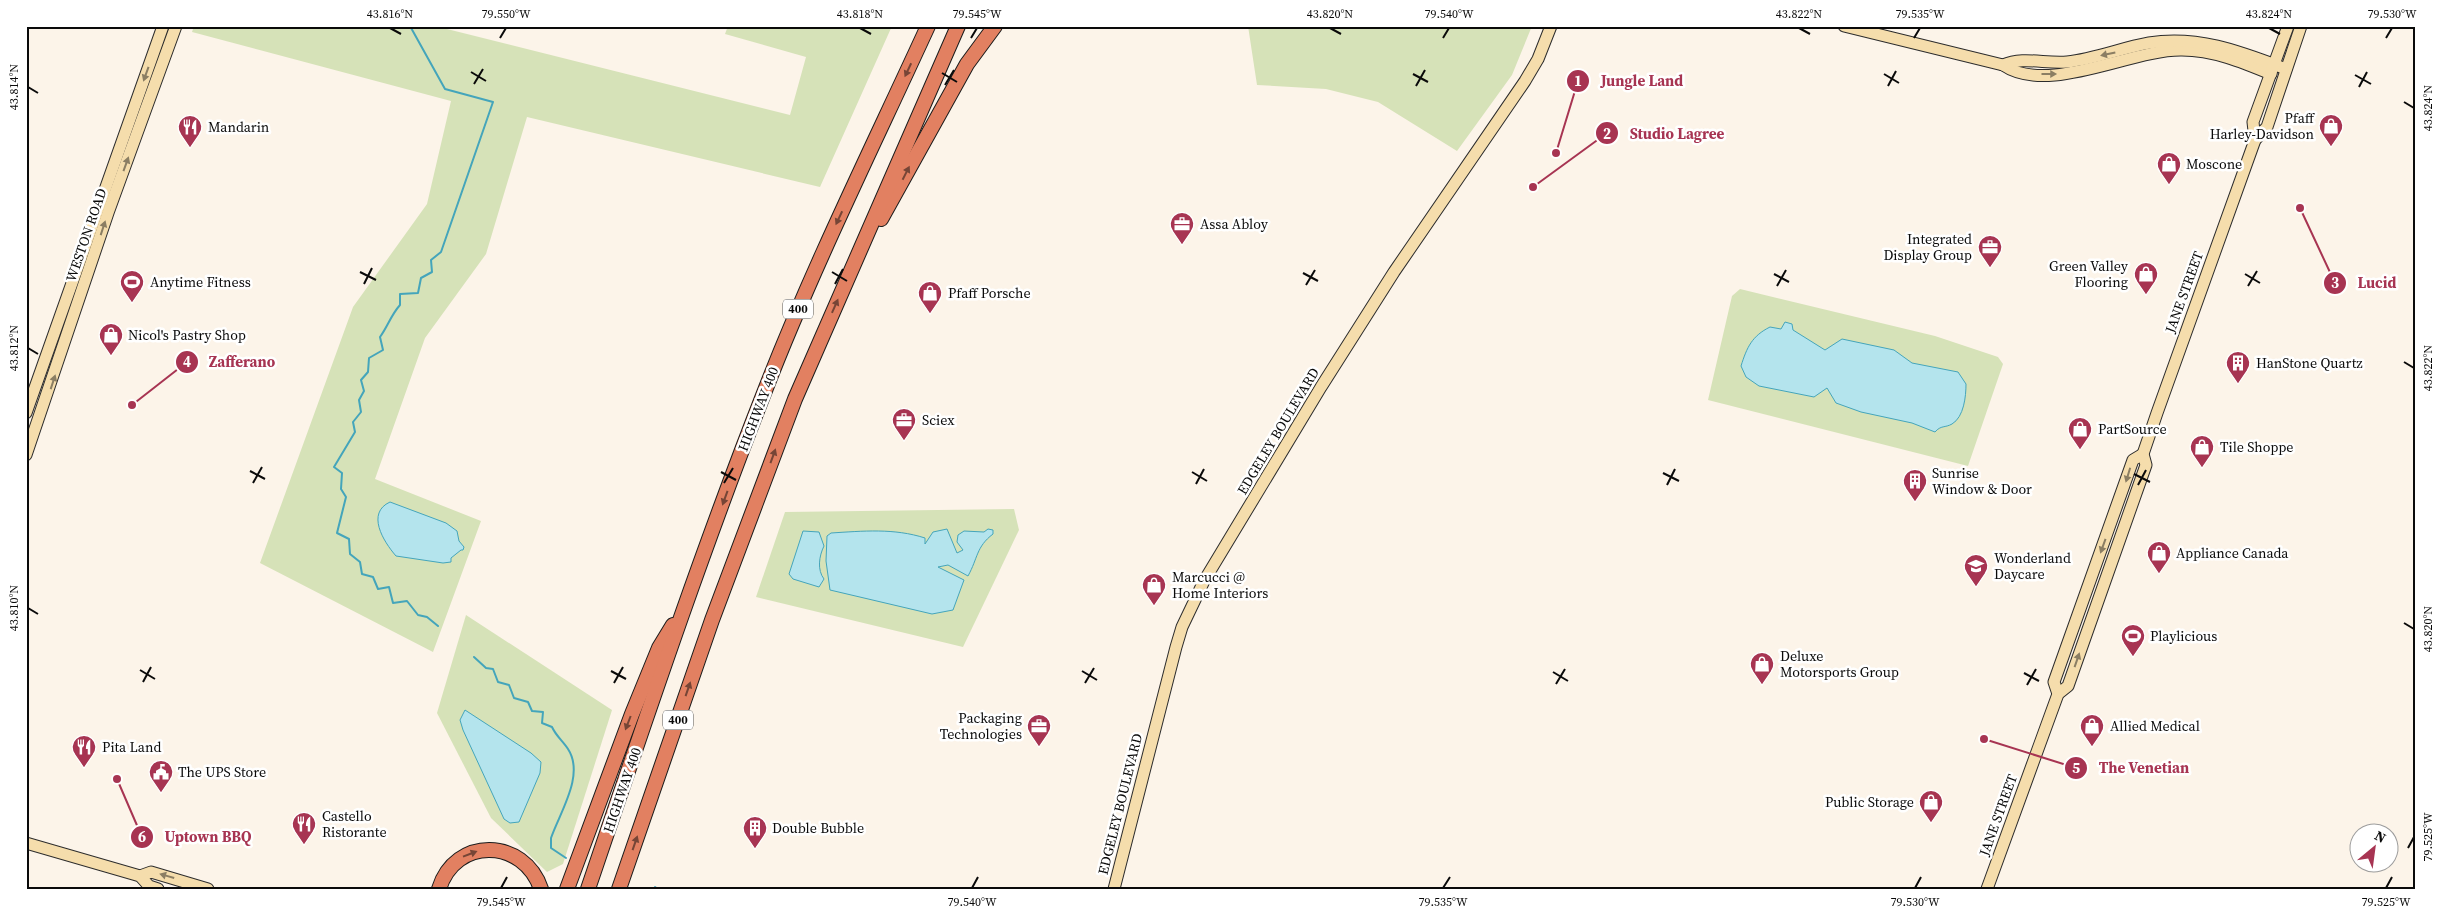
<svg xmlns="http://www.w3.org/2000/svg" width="2442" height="915" viewBox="0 0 2442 915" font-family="'Source Serif 4',serif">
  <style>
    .green { fill: #d6e2b8 }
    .water { fill: #b4e4ed; stroke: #44a5bb }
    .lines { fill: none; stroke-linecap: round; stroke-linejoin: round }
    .stream { stroke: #44a5bb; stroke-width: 2 }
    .secondary-casing { stroke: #2c2c2c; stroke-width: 13 }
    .highway-casing { stroke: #1b1b1b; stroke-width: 16 }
    .secondary { stroke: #f5ddac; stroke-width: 11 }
    .highway { stroke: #e28061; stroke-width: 14 }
    .oneway { fill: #8b7e63 }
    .oneway2 { fill: #764536 }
    .ticks { fill: none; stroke: #0a0a0a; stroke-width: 2 }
    .labels { text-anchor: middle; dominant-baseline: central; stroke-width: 5; stroke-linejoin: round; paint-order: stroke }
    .shield { fill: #fff; stroke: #545454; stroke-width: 1 }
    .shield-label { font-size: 12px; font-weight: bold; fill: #0a0a0a }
    .poi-label { font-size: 14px; fill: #0a0a0a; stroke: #fff; text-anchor: start }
    .street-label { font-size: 14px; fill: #0a0a0a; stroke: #fff }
    .leader { fill: none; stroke: #a73452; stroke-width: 2 }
    .callout-dot { fill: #a73452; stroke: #fff; stroke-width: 2 }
    .mark-label { font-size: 15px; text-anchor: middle; font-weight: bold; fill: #fff }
    .callout-label { font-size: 15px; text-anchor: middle; font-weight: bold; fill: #a73452; stroke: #fff; stroke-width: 5; stroke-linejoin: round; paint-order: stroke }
    .neatline { fill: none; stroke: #0a0a0a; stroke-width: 2 }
    .ticks-label { font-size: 12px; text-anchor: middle; fill: #0a0a0a }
  </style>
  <rect width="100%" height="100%" fill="#fcf4e9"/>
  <g class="green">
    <path d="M194,26H435L790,115L806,57L725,34L728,26H892L820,187L527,117L486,254L425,338L375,479L481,521L433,652L260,563L353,307L427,204L451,101L192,32Z"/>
    <path d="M1248,26H1532L1512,75L1457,151L1378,102L1326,89L1257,85Z"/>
    <path d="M1740,289L1935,336L1998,357L2003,364L1968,466L1708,400L1732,296Z"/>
    <path d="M1014,509L1019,530L963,647L756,597L785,512Z"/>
    <path d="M466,615L612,710L563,864L547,872L491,818L437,713Z"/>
  </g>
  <g class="water">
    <path d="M1785,322L1792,324L1793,330L1825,350L1842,339L1894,350L1912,363L1958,372L1966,384C1966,396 1964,417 1952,424C1945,428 1941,425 1935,432L1912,423L1861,412L1836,403L1827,388L1814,397L1759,386L1746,377L1741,366C1747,347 1752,336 1770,327L1781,329Z"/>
    <path d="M390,502L446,523L457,531L459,541L464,547L463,550H461L451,558V562L443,563L396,556C383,541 366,513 390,502Z"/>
    <path d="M947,529L957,553L963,550L957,542L958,535L964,531L984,532L988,529L993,530V534C976,547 978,558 968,576L948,565L938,567L964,580L953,610L932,614L830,590L826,561L827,536L831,533C863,531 894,528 925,538V544L933,532Z"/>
    <path d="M803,531L819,532L824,546C819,556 817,570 824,579L819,587L793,579L789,574Z"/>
    <path d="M465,710L531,753L541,762L540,773L519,822L510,823L504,819L463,730L460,720Z"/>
  </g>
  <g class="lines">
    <g class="stream">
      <path d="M410,26L445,89L493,102L441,252L431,260L432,272L421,278L418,293L400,294V305C391,315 388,326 380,337L383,350L369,358L368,372L361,380L364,391L359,400L361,412L353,422L355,432L334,467L342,473L341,489L346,497L337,533L349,539L350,554L360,562L362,574L373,577L378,589L389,587L393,603L407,601L418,615L427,617L438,626"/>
      <path d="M474,657L486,668L493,669L498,682L509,685L514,698L528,702L532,711L543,712L542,723L552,727C556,736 563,741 568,749C585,775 560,812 551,838V848L566,858"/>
      <path d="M655,887L658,889"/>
    </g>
    <g class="secondary-casing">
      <g id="secondary">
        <path d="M1844,26L2003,65C2048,96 2131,49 2182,50C2213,50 2242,62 2271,74"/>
        <path d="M2003,65C2023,56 2045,64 2067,62C2095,59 2121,48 2149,43C2198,35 2241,52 2286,69"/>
        <path d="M2255,140L2253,122L2288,26"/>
        <path d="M26,413L163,26"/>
        <path d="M26,455L109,210L176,26"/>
        <path d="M2058,694L2054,682L2133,460L2143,454"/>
        <path d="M26,843L140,876L149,886L158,889"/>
        <path d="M140,876L151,872L208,889"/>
        <path d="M1114,889L1176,647L1182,627L1204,581L1321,387L1394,272L1525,81L1538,59L1551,26"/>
        <path d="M1987,889L2058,694L2068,686L2146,465L2143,454L2157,413L2255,140L2267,127L2301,26"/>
      </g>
    </g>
    <g class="highway-casing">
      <g id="highway">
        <path d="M881,219L967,64L995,26"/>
        <path d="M439,889C455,836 524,838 541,889"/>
        <path d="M567,889L632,714L659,648L673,625"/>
        <path d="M588,889C645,721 701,553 766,388C814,265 873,146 928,26"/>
        <path d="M619,889L712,620L795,399L958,26"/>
      </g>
    </g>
    <use href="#secondary" class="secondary"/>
    <use href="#highway" class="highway"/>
  </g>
  <defs><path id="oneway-solid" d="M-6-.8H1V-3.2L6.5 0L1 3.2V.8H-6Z" transform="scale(1.25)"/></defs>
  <g class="oneway">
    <use href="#oneway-solid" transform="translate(2108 54) rotate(168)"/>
    <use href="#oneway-solid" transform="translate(146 74) rotate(110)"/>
    <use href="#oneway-solid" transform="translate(2049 74)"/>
    <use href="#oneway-solid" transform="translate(126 164) rotate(-70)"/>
    <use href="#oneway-solid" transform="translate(103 228) rotate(-72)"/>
    <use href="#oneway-solid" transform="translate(53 382) rotate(-72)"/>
    <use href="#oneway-solid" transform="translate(2128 475) rotate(107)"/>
    <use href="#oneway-solid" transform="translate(2103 546) rotate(110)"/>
    <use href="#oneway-solid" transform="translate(2077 660) rotate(-71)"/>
    <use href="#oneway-solid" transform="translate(167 876) rotate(-164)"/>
  </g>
  <g class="oneway2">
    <use href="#oneway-solid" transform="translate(908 70) rotate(115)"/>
    <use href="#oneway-solid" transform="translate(906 173) rotate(-63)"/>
    <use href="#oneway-solid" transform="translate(839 218) rotate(115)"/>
    <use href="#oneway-solid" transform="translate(835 306) rotate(-66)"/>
    <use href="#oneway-solid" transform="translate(773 456) rotate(-70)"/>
    <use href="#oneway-solid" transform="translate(725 498) rotate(110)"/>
    <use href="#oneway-solid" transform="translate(688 689) rotate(-71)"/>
    <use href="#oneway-solid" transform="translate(628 723) rotate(111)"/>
    <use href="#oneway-solid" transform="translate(635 843) rotate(-71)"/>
    <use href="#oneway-solid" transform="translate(470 854) rotate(-21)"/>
  </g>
  <path class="ticks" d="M390,28L401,34M860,28L871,34M1330,28L1341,34M1799,28L1810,34M2269,28L2280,34M500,38L506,28M971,38L977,28M1443,38L1449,28M1914,38L1920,28M2386,38L2392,28M471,72L486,81M942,73L957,82M1413,74L1428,82M1884,74L1899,83M2355,75L2371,84M474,84L483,69M945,85L954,70M1416,86L1425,70M1888,86L1896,71M28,87L38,93M2359,87L2367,72M2404,102L2414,108M360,272L376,280M832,272L847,281M1303,273L1318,281M1774,274L1789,282M2245,274L2260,283M364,284L372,268M835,284L843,269M1306,285L1315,270M1777,286L1786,270M2248,286L2257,271M28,348L38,354M2404,362L2414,368M250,471L265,479M721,472L736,480M1192,472L1207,481M1663,473L1679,481M2134,474L2150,482M253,483L262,467M724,483L733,468M1196,484L1204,469M1667,485L1675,469M2138,485L2146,470M28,608L38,614M2404,623L2414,629M140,670L155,679M611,671L626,679M1082,671L1097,680M1553,672L1568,681M2024,673L2039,681M143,682L151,667M614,683L623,667M1085,683L1094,668M1556,684L1565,669M2027,685L2036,669M2408,848L2414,837M501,888L507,877M972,888L978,877M1443,888L1450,877M1915,888L1921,877M2386,888L2392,877"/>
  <defs>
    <g id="shop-pin" transform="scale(1.25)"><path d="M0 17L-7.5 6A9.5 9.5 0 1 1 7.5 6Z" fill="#a73452" stroke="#fff"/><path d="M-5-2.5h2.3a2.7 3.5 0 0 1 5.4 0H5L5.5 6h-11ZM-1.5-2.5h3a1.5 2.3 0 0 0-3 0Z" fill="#fff"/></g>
    <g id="restaurant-pin" transform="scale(1.25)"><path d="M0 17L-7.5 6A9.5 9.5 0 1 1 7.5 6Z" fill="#a73452" stroke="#fff"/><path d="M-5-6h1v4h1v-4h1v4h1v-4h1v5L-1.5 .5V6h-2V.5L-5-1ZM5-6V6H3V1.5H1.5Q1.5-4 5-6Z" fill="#fff"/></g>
    <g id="office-pin" transform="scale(1.25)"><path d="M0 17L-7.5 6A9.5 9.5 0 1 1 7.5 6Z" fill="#a73452" stroke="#fff"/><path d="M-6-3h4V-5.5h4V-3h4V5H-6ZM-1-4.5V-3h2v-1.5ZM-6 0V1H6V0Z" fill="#fff"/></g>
    <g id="stadium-pin" transform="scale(1.25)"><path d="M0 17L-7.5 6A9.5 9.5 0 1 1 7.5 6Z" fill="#a73452" stroke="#fff"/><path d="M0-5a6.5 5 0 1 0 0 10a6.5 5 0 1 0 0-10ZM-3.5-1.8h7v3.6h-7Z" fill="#fff"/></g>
    <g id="building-pin" transform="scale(1.25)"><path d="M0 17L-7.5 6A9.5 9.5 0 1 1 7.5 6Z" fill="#a73452" stroke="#fff"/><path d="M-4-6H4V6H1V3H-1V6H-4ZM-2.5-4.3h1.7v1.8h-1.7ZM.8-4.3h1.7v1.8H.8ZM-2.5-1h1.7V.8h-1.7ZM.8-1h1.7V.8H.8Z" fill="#fff"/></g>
    <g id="school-pin" transform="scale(1.25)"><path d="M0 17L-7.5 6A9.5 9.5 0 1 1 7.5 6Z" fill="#a73452" stroke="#fff"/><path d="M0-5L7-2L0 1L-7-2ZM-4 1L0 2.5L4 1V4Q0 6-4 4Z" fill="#fff"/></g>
    <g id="civic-pin" transform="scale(1.25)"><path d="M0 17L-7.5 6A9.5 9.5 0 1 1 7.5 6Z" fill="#a73452" stroke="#fff"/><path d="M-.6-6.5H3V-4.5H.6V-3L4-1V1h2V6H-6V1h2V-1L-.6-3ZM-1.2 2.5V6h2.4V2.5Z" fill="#fff"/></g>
  </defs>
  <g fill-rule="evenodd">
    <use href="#shop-pin" x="2331" y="126"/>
    <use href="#restaurant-pin" x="190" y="127"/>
    <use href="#shop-pin" x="2169" y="164"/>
    <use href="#office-pin" x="1182" y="224"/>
    <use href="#office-pin" x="1990" y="247"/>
    <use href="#shop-pin" x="2146" y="274"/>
    <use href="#stadium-pin" x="132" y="282"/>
    <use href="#shop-pin" x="930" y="293"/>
    <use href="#shop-pin" x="111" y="335"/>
    <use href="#building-pin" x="2238" y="363"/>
    <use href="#office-pin" x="904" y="420"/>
    <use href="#shop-pin" x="2080" y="429"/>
    <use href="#shop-pin" x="2202" y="447"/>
    <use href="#building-pin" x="1915" y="481"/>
    <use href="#shop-pin" x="2159" y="553"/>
    <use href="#school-pin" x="1976" y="566"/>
    <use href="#shop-pin" x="1154" y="585"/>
    <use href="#stadium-pin" x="2133" y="636"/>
    <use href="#shop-pin" x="1762" y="664"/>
    <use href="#office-pin" x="1039" y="726"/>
    <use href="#shop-pin" x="2092" y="726"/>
    <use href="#restaurant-pin" x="84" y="747"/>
    <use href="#civic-pin" x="161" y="772"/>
    <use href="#shop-pin" x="1931" y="802"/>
    <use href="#restaurant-pin" x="304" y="824"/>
    <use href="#building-pin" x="755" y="828"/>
  </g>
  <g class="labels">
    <g class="shield">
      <rect x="783" y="299.5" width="30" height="19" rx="4"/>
      <rect x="663" y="710.5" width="30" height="19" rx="4"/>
    </g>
    <g class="shield-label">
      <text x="798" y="309">400</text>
      <text x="678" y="720">400</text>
    </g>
    <g class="poi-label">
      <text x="2314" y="118" text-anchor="end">Pfaff<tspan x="2314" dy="16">Harley-Davidson</tspan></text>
      <text x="208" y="127">Mandarin</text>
      <text x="2186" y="164">Moscone</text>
      <text x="1200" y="224">Assa Abloy</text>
      <text x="1972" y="239" text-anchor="end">Integrated<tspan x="1972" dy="16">Display Group</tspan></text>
      <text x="2128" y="266" text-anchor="end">Green Valley<tspan x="2128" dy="16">Flooring</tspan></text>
      <text x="150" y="282">Anytime Fitness</text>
      <text x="948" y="293">Pfaff Porsche</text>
      <text x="128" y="335">Nicol's Pastry Shop</text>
      <text x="2256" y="363">HanStone Quartz</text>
      <text x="922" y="420">Sciex</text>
      <text x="2098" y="429">PartSource</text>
      <text x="2220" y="447">Tile Shoppe</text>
      <text x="1932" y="473">Sunrise<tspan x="1932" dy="16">Window &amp; Door</tspan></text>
      <text x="2176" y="553">Appliance Canada</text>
      <text x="1994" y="558">Wonderland<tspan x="1994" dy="16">Daycare</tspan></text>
      <text x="1172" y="577">Marcucci @<tspan x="1172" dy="16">Home Interiors</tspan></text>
      <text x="2150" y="636">Playlicious</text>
      <text x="1780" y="656">Deluxe<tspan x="1780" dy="16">Motorsports Group</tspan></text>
      <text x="1022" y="718" text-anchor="end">Packaging<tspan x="1022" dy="16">Technologies</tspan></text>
      <text x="2110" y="726">Allied Medical</text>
      <text x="102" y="747">Pita Land</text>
      <text x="178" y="772">The UPS Store</text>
      <text x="1914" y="802" text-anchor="end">Public Storage</text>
      <text x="322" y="816">Castello<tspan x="322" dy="16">Ristorante</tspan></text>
      <text x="772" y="828">Double Bubble</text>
    </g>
    <g class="street-label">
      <text transform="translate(86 235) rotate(-71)">WESTON ROAD</text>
      <text transform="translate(2184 292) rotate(-70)">JANE STREET</text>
      <text transform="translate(758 409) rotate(-69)">HIGHWAY 400</text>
      <text transform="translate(1278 431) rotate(-59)">EDGELEY BOULEVARD</text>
      <text transform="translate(622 790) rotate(-71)">HIGHWAY 400</text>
      <text transform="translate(1120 804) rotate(-76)">EDGELEY BOULEVARD</text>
      <text transform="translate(1998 815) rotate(-70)">JANE STREET</text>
    </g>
  </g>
  <path class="leader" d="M1556 153L1578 81M1533 187L1607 133M2300 208L2335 283M132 405L187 362M1984 739L2076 768M117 779L142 837"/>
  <g class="callout-dot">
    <circle cx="1556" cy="153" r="5"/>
    <circle cx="1533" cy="187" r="5"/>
    <circle cx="2300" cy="208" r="5"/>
    <circle cx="132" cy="405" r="5"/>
    <circle cx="1984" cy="739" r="5"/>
    <circle cx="117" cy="779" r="5"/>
    <circle cx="1578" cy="81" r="12"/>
    <circle cx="1607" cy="133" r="12"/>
    <circle cx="2335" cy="283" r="12"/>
    <circle cx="187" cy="362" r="12"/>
    <circle cx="2076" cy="768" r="12"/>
    <circle cx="142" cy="837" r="12"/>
  </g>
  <g class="mark-label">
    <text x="1578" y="86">1</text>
    <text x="1607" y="139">2</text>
    <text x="2335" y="288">3</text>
    <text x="187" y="367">4</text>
    <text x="2076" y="773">5</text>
    <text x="142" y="842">6</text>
  </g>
  <g class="callout-label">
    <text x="1642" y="86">Jungle Land</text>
    <text x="1677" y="139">Studio Lagree</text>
    <text x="2377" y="288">Lucid</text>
    <text x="242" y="367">Zafferano</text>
    <text x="2144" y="773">The Venetian</text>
    <text x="208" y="842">Uptown BBQ</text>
  </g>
  <rect width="2442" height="915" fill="none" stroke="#ffffff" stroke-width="55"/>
  <g transform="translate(2374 848) rotate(29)"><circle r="24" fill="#ffffff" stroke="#9d9d9d"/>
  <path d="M0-4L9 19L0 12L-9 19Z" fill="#a73452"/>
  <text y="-8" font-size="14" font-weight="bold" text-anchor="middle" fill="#0a0a0a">N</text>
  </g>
  <rect x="28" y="28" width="2386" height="860" class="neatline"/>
  <g class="ticks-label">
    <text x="390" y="18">43.816°N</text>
    <text x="506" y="18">79.550°W</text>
    <text x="860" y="18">43.818°N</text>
    <text x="977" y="18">79.545°W</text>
    <text x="1330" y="18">43.820°N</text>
    <text x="1449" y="18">79.540°W</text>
    <text x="1799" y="18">43.822°N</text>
    <text x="1920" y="18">79.535°W</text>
    <text x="2269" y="18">43.824°N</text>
    <text x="2392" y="18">79.530°W</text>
    <text transform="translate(14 87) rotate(-90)" y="4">43.814°N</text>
    <text transform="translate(2428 108) rotate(-90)" y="4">43.824°N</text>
    <text transform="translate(14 348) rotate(-90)" y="4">43.812°N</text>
    <text transform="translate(2428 368) rotate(-90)" y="4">43.822°N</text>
    <text transform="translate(14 608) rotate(-90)" y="4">43.810°N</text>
    <text transform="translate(2428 629) rotate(-90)" y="4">43.820°N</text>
    <text transform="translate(2428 837) rotate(-90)" y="4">79.525°W</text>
    <text x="501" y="906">79.545°W</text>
    <text x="972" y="906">79.540°W</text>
    <text x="1443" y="906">79.535°W</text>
    <text x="1915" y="906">79.530°W</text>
    <text x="2386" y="906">79.525°W</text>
  </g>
</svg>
